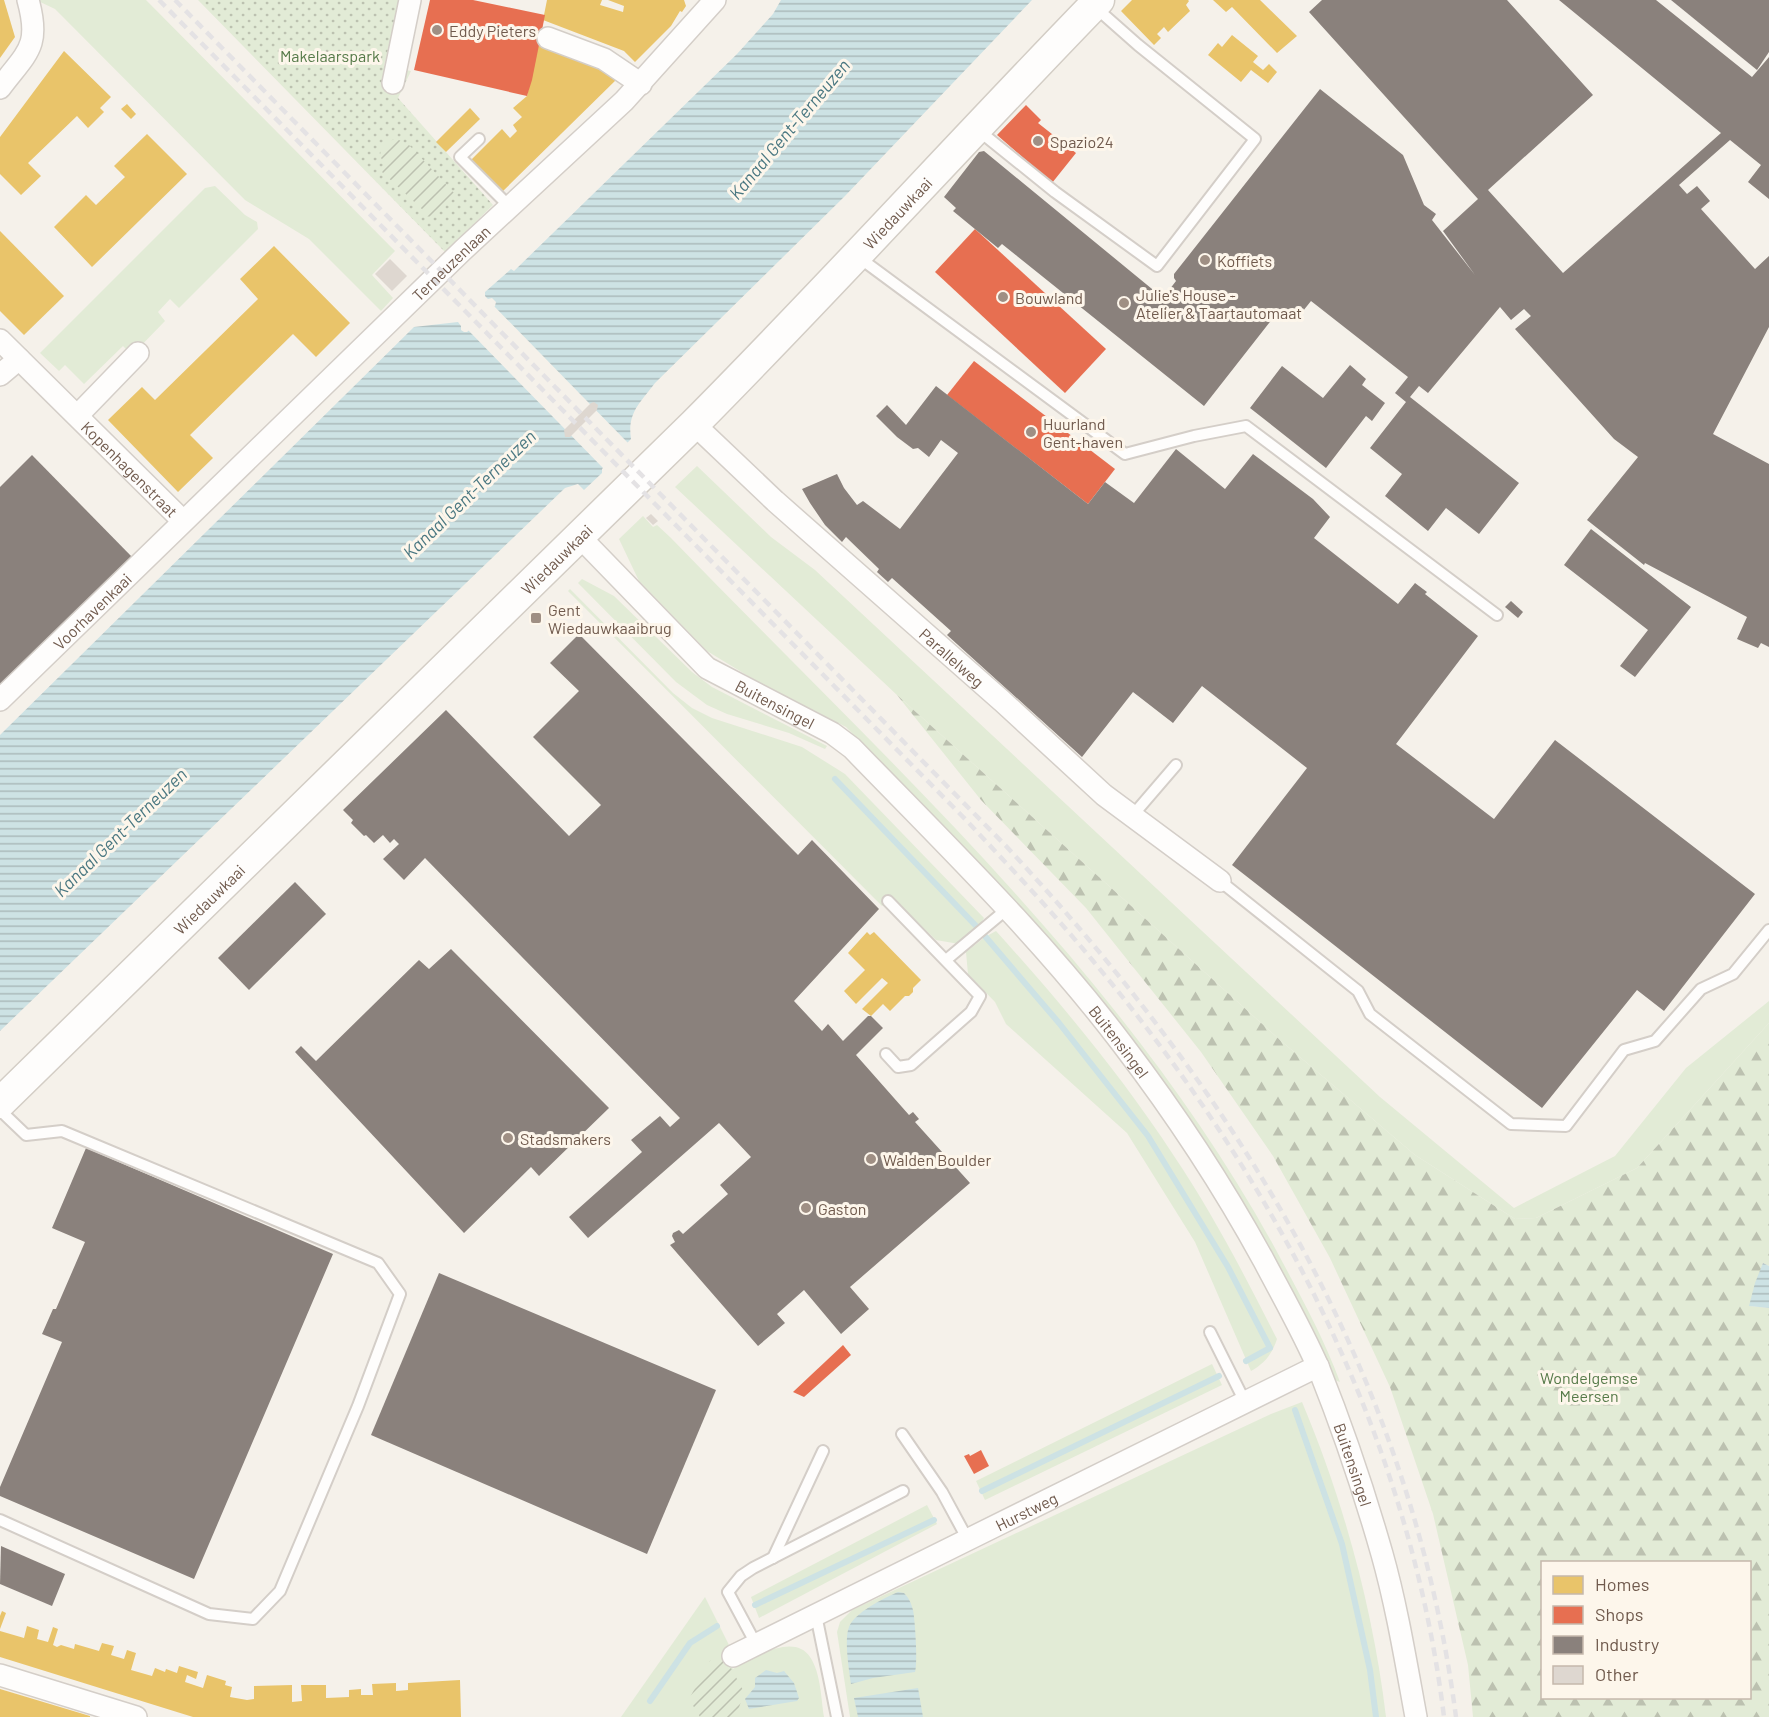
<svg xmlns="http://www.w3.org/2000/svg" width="1769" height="1717" viewBox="0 0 1769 1717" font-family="Barlow,sans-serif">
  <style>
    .grass { fill: #e2ebd6 }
    .forest { fill: url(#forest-firs); fill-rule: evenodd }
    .park { fill: url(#park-dots) }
    .garden { fill: url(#garden-furrows) }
    .water { fill: url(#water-rules) }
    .pier { fill: #f5f1ea }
    .homes { fill: #e9c46a }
    .shops { fill: #e76f51 }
    .industry { fill: #8a817c }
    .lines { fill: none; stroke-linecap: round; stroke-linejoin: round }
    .stream { stroke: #cde2e4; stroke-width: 6 }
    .building { fill: #ded7d0 }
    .service-casing { stroke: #d4cec8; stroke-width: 14 }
    .minor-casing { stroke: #d4cec8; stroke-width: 24 }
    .secondary-casing { stroke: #d3cdc5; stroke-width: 33 }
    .service { stroke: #fefdfc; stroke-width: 10 }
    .minor { stroke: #fefdfc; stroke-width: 21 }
    .secondary { stroke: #fefdfc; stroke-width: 30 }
    .rail { stroke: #e4e2e4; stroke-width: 4.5; stroke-dasharray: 9 6; stroke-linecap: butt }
    .poi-dot { fill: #9f8f84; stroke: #fdf6eb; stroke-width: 2 }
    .labels { text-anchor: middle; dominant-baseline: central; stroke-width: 6; stroke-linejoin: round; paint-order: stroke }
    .poi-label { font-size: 16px; fill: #705a4d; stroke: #fdf6eb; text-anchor: start }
    .park-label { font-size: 16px; fill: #567a49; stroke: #fdf6eb }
    .street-label { font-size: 16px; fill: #705a4d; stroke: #fdf6eb }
    .water-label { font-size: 18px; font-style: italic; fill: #497781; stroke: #fdf6eb }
  </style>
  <defs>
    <pattern id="forest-firs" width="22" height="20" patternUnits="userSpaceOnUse" patternTransform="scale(1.5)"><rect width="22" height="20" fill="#e2ebd6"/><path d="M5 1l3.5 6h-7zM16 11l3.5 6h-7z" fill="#bcc1b0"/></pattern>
    <pattern id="park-dots" width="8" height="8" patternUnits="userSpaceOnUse" patternTransform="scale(1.5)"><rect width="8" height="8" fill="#e2ebd6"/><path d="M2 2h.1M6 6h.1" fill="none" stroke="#bcc1b0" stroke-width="1.8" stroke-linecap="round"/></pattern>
    <pattern id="garden-furrows" width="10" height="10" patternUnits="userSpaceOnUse" patternTransform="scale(1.5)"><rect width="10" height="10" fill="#e2ebd6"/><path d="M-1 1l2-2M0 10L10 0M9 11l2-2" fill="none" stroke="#bcc1b0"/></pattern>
    <pattern id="water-rules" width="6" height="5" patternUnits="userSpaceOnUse" patternTransform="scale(1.5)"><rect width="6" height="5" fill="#cde2e4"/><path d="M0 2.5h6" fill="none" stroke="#abbabb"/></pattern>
  </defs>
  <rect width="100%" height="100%" fill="#f5f1ea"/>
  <g class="grass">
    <path d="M36,0H146L395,251L372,275L393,298L381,311L309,239L245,200L55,9Z"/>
    <path d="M215,186L245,215L257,222L258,229L179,308L170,299L158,312L165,321L132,355L123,346L84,384L65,365L59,371L40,353L205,188Z"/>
    <path d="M697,466L771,537L815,570L1380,1097L1514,1208L1615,1156L1686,1068L1769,1001V1023L1637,1168L1536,1218L1515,1219L1415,1155L1280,1040L897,695L675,487Z"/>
    <path d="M643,516L653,527L657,525L670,537C886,761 1125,973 1276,1250C1299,1293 1323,1336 1340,1382L1332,1379L1324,1359L1266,1241L1218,1162L1177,1101L1117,1021L1018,905L846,727L753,679L707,651L639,581L619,539Z"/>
    <path d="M582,579L614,596L692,672L712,687L827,746L825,749L789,733L727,714L707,705L676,682L578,583Z"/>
    <path d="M570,589L673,693L692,708L712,718L802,747L845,774L984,918L978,928L959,944L936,940L891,897L882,906L568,591Z"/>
    <path d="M996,931C1060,1002 1122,1076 1174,1156C1213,1214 1245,1276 1277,1339C1272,1354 1265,1363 1251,1371L1195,1242L1127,1133L1006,1024L995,1002L968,974L966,952L985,937Z"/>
    <path d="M1212,1364L1222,1385L985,1500L976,1481Z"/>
    <path d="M1302,1402C1344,1502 1373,1609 1386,1717H850L837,1632L840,1622L852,1610L1271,1414Z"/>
    <path d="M927,1505L937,1524L759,1618L751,1597Z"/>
    <path d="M705,1597L730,1647L724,1650L733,1669C752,1658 794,1632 810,1657C821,1673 821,1699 824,1717H621Z"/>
  </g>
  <path class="forest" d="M897,695L1280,1040L1415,1155L1515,1219L1536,1218L1637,1168L1769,1023V1266L1763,1263L1750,1306L1769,1308V1717H1473L1468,1665L1433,1514L1390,1387L1330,1258L1273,1156L1201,1052L1086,908L981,800ZM1542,1562H1750V1698H1542Z"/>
  <path class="park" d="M198,0H401L384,66L411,71L398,98L493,205L445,252Z"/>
  <g class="garden">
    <path d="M397,139L409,145L455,194L431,217L426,216L424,211L382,172L385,165L380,156L381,148L388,141Z"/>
    <path d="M724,1655L744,1692L736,1717H700L689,1699L710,1661Z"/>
  </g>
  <g class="water">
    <path d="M781,0H1032L845,196L655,383C640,403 627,413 631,439L602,469V473L584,490L578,484L565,488L0,1031V735L414,327L458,322L461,326V330L464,332H467L495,306L496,302L492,298L488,299L485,296V292L511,269L514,271L737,54L773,14Z"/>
    <path d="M1763,1263L1769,1266V1308L1749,1306L1755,1283Z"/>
    <path d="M898,1592L904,1593C909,1598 911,1603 913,1610C915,1619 918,1665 915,1672L873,1678L851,1684C849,1670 844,1639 849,1627C854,1613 884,1598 898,1592Z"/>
    <path d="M766,1670L777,1673L784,1671L794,1683L799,1698L797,1701L749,1709L745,1699L755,1687V1678Z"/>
    <path d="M918,1688L923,1717H858L854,1698Z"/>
  </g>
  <path class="pier" d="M492,304L629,444L604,469L467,329Z"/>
  <g class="homes">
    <path d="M0,0H4L15,37L0,58Z"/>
    <path d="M547,0H602L600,5L623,12L624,6L608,0H684L686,6L682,12L680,11L671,26L635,62L624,51L543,20Z"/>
    <path d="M1132,0H1188L1189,1L1186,5L1190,11L1168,32L1164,27L1157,34L1161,38L1154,45L1121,11Z"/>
    <path d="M1213,0H1260L1297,36L1277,53L1232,7L1226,12Z"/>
    <path d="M1232,35L1258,56L1253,62L1263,70L1269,64L1277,72L1268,83L1251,70L1241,82L1208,55L1218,43L1222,47Z"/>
    <path d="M539,43L610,71L618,78L502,192L471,160L502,129L510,138L517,131L513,125L522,117L513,108L527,96Z"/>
    <path d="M64,51L111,97L100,108L104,112L88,128L77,116L28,163L41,176L21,195L0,174V137Z"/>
    <path d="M127,104L136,114L131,119L121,109Z"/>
    <path d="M470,108L480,119L446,152L436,142Z"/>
    <path d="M147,134L187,174L92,267L54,227L86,195L96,205L125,177L114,166Z"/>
    <path d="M0,231L64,296L24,335L0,311Z"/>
    <path d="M274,246L350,323L316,357L293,334L190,435L213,458L178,492L108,420L142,387L155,400L258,299L240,279Z"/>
    <path d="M867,932L870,935L874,932L921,980L913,988V992L909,996H905L890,1011L883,1004L871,1016L862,1009L888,983L882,978L856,1004L844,991L865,970L848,953Z"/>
    <path d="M2,1611L6,1613L0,1629V1616Z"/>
    <path d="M27,1626L39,1630L37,1639L48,1642L53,1627L58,1629L53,1645L57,1647L61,1645L74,1649L75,1644L99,1651L102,1643L114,1646L111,1655L124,1659L127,1650L136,1653L131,1670L152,1676L155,1668L165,1672L166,1669L177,1673L179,1666L198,1672L196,1679L187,1675L185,1682L203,1688L207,1675L226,1681L225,1685L232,1687L230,1697L247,1700L254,1699V1686L292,1685V1702L302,1701L301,1685H326V1698L349,1697V1690L361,1689V1695H373L372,1684L396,1683V1691L408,1690V1683L460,1680L461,1717H193L0,1657V1631L24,1638Z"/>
    <path d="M0,1689L90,1716V1717H0Z"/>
  </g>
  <g class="shops">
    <path d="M430,0H473L545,15L532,80L527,96L414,70Z"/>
    <path d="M1026,105L1041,120L1038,123L1076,153L1052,183L997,135Z"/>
    <path d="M975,229L1106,349L1065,393L935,272Z"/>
    <path d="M974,361L1115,469L1088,504L947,395Z"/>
    <path d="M843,1345L851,1355L804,1397L793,1392Z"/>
    <path d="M981,1450L989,1466L974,1474L964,1456L969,1454L970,1456Z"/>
  </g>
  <g class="industry">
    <path d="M1322,0H1507L1593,95L1488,190L1563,273L1721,133L1559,0H1656L1752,77L1769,57V199L1748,182L1761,165L1730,140L1679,185L1687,194L1697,186L1710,201L1701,209L1755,269L1769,256V327L1713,434L1769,464V647L1761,643L1758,648L1737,639L1747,617L1645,563L1644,565L1587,520L1638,457L1614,439L1515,329L1531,316L1524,309L1511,320L1500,307L1428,393L1419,386L1410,397L1519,483L1479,534L1446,508L1428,531L1385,496L1402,474L1370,448L1406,402L1395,393L1408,377L1311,301L1295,321L1280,309L1204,406L1002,244L998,248L953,211L956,208L944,197L979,152L984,151L1163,298L1176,281L1174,278V274L1320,89L1403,155L1424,205L1436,214L1432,220L1475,275L1443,231L1478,199L1309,12Z"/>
    <path d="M1671,0H1769V52L1757,70Z"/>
    <path d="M1350,365L1366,379L1362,385L1385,403L1372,421L1366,416L1326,468L1250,408L1282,366L1323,398Z"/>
    <path d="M936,386L1088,504L1105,482L1134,503L1176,449L1225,489L1253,454L1313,499L1330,517L1314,538L1398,604L1415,583L1427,592L1425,594L1478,636L1396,744L1494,819L1555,740L1755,894L1664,1011L1637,990L1542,1108L1232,865L1307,768L1202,686L1173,723L1133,692L1082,757L947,635L951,631L892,578L888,582L877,572L879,569L846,537L842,542L825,525L810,503L802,489L837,474L844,488L857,505L863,501L900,529L958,453L941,440L929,457L918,448L913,449L897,437L876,416L887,405L906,425Z"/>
    <path d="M32,455L133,558L0,689V487Z"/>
    <path d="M1591,529L1691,607L1635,677L1620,666L1648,630L1564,565Z"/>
    <path d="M1511,601L1523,612L1518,618L1505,607Z"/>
    <path d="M579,634L798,855L812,840L879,909L794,1001L822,1031L828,1024L843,1041L868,1016H871L883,1028L856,1055L909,1115L913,1112L919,1119L915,1122L970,1183L850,1287L869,1309L841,1334L804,1290L777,1314L785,1323L758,1346L670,1245L675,1242L672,1236L673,1233L679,1230L683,1234L728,1194L720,1185L751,1157L719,1123L588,1238L569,1217L642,1152L631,1140L660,1116L670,1127L680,1118L425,858L404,880L383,859L399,844L394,839L390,843L383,835L374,843L366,835L364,836L351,823L353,820L343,810L446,710L569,836L601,805L533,737L579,691L550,663Z"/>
    <path d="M295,882L326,914L249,990L218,958Z"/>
    <path d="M451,949L609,1108L539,1176L531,1167L464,1233L295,1052L301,1046L316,1061L419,960L429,969Z"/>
    <path d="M86,1148L333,1254L194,1579L0,1496V1487L62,1342L42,1334L53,1309H56L85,1242L52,1228Z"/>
    <path d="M439,1273L716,1390L647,1554L371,1435Z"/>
    <path d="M1,1546L65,1574L52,1606L0,1584Z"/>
  </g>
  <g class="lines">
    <g class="stream">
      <path d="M835,779L978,928L1059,1023L1148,1136L1228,1267L1270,1348L1246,1361"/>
      <path d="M1295,1410L1342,1544L1370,1670L1376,1717"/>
      <path d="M982,1491L1219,1376"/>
      <path d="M755,1605L934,1520"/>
      <path d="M650,1701L690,1643L717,1626"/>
    </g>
  </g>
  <g class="building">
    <path d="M390,259L407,276L392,291L375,274Z"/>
    <path d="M594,402L598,405L597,410L570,437H565L564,430L591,403Z"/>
    <path d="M651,514L658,521L653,525L646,518Z"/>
  </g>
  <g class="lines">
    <g class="service-casing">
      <g id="service">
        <path d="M978,130L1055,192L1157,266L1255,139L1138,45L1095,7"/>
        <path d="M479,139L460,157L510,207"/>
        <path d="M857,256L1125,454L1194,436L1246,426L1497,615"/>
        <path d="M1133,815L1176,765"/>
        <path d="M1220,881L1358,991L1370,1014L1511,1124L1566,1126L1624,1050L1655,1041L1701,989L1733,974L1769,930"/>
        <path d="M946,960L1007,909"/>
        <path d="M886,1054L898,1067L911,1065L971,1012L980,996L888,901"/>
        <path d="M0,1110L26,1135L62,1131L378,1263L400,1294L358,1406L280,1591L253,1619L209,1614L0,1520"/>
        <path d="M1210,1332L1245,1402"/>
        <path d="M902,1434L942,1492L968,1540"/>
        <path d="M773,1558L823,1451"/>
        <path d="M816,1615L837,1717"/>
        <path d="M757,1646L728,1592L741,1576L753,1568L903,1491"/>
      </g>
    </g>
    <g class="minor-casing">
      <g id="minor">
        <path d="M548,38L604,59L641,84"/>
        <path d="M393,83L410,0"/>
        <path d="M0,88C27,52 41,47 28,0"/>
        <path id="s1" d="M0,340L183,521"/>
        <path d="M0,375L19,359"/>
        <path d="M78,415L138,353"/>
        <path id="s2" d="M694,424L775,501L1002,701L1104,795L1220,881"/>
        <path id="s3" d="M579,536L707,668L832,733L852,748C945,844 1042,938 1123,1045C1175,1113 1223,1186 1264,1261C1283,1297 1303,1332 1319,1369C1343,1429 1364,1491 1382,1554C1397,1607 1406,1663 1416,1717"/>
        <path id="s4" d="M0,700L463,250L624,101L715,0"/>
        <path id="s5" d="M733,1656L1318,1366"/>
        <path d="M0,1675L136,1717"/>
      </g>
    </g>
    <g class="secondary-casing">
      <g id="secondary">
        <path id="s6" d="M0,1103L694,424C832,285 963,140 1099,0"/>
      </g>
    </g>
    <use href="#service" class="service"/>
    <use href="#minor" class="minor"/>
    <use href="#secondary" class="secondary"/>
    <g class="rail">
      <path d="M159,0L966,820C1007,864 1049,908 1088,955C1272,1173 1409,1431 1444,1717"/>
      <path d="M175,0L1006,846C1238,1096 1411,1373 1456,1717"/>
    </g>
  </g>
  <g class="poi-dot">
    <circle cx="437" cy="30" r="6"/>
    <circle cx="1038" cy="141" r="6"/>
    <circle cx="1205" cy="260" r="6"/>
    <circle cx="1003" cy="297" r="6"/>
    <circle cx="1124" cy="303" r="6"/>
    <circle cx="1031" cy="432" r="6"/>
    <rect x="530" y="612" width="12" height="12" rx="3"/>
    <circle cx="508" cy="1138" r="6"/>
    <circle cx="871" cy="1159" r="6"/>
    <circle cx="806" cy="1208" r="6"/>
  </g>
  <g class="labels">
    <g class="poi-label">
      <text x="449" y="30">Eddy Pieters</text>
      <text x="1050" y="141">Spazio24</text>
      <text x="1217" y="260">Koffiets</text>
      <text x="1136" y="294">Julie's House -<tspan x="1136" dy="18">Atelier &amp; Taartautomaat</tspan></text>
      <text x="1015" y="297">Bouwland</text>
      <text x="1043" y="423">Huurland<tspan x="1043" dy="18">Gent-haven</tspan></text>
      <text x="548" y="609">Gent<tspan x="548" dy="18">Wiedauwkaaibrug</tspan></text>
      <text x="520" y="1138">Stadsmakers</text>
      <text x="883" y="1159">Walden Boulder</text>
      <text x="818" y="1208">Gaston</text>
    </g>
    <g class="park-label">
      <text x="330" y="55">Makelaarspark</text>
      <text x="1589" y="1377">Wondelgemse<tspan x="1589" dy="18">Meersen</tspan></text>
    </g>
    <g class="street-label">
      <text stroke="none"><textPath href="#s6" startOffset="1264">Wiedauwkaai</textPath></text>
      <text stroke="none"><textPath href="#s4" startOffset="628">Terneuzenlaan</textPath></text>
      <text stroke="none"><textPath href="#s1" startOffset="183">Kopenhagenstraat</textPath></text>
      <text stroke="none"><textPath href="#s6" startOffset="778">Wiedauwkaai</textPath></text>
      <text stroke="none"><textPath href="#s4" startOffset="128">Voorhavenkaai</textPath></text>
      <text stroke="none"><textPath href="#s2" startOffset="348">Parallelweg</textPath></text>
      <text stroke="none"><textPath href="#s3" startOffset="261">Buitensingel</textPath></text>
      <text stroke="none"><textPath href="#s6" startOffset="292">Wiedauwkaai</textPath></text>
      <text stroke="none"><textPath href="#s3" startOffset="747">Buitensingel</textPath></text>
      <text stroke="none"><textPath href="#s3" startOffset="1233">Buitensingel</textPath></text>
      <text stroke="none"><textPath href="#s5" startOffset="327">Hurstweg</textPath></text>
    </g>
    <g class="water-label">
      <text transform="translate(789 129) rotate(-50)">Kanaal Gent-Terneuzen</text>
      <text transform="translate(469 494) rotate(-44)">Kanaal Gent-Terneuzen</text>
      <text transform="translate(120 832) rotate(-44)">Kanaal Gent-Terneuzen</text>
    </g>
  </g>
  <rect x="1541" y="1561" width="210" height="138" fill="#fdf6eb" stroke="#c5b8ac" stroke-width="1.5"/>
  <rect x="1553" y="1576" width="30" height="18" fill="#e9c46a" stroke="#c5b8ac" stroke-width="1.5"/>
  <text x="1595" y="1591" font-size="18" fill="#705a4d">Homes</text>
  <rect x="1553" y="1606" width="30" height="18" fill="#e76f51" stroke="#c5b8ac" stroke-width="1.5"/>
  <text x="1595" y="1621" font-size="18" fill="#705a4d">Shops</text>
  <rect x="1553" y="1636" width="30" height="18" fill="#8a817c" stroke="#c5b8ac" stroke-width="1.5"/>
  <text x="1595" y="1651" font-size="18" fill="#705a4d">Industry</text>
  <rect x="1553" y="1666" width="30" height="18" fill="#ded7d0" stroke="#c5b8ac" stroke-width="1.5"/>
  <text x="1595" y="1681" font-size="18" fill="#705a4d">Other</text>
</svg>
